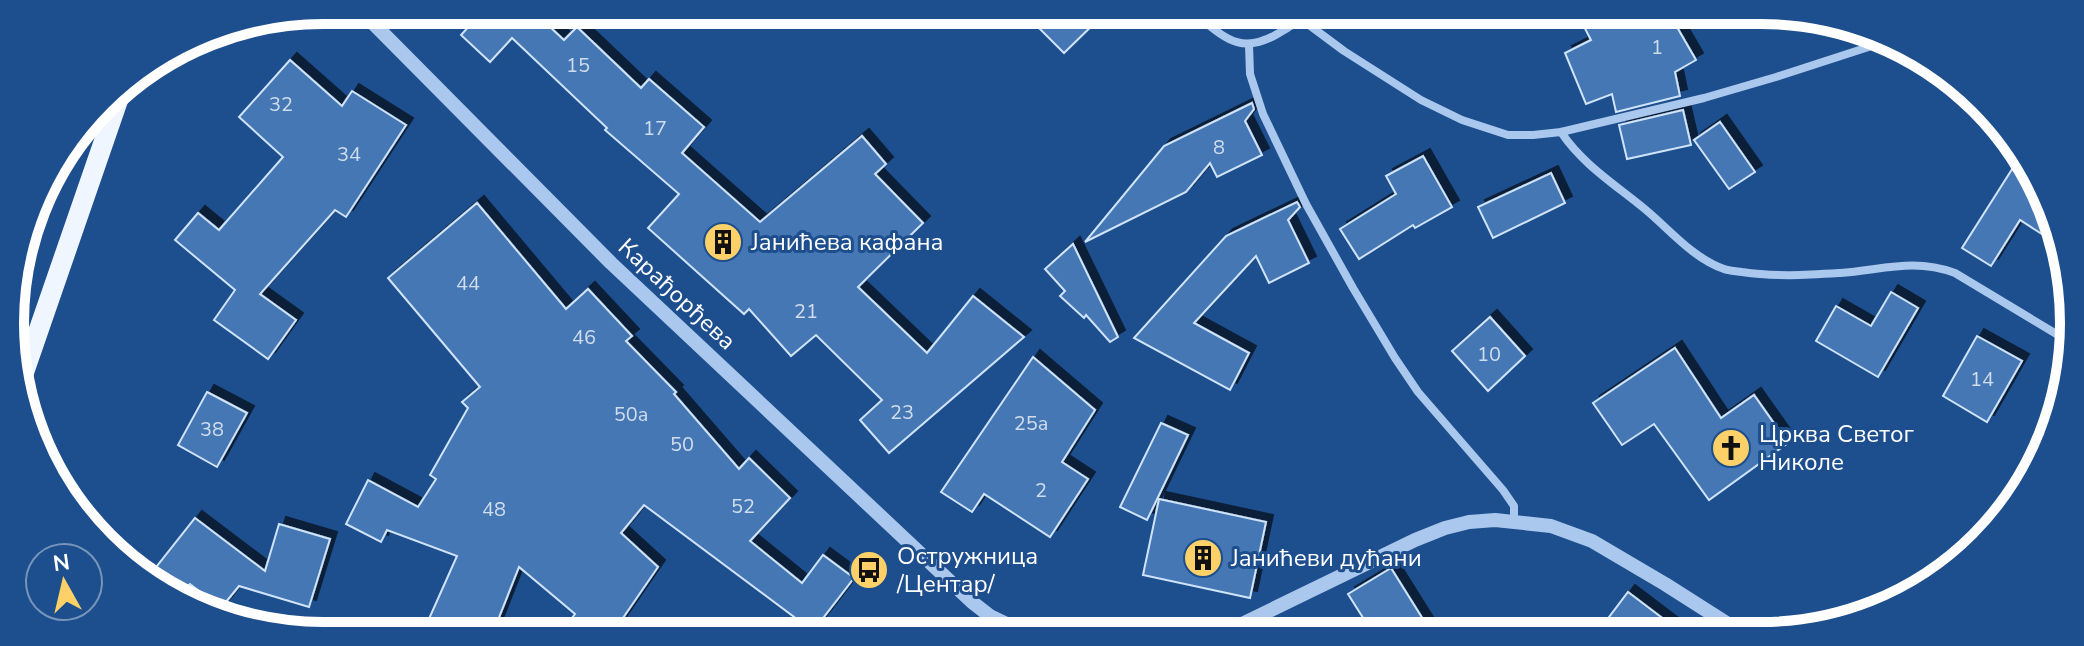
<svg xmlns="http://www.w3.org/2000/svg" width="2084" height="646" viewBox="0 0 2084 646" font-family="'Nunito Sans',sans-serif">
  <style>
    .building { fill: #4577b5; stroke: #cfe3f9; stroke-width: 2; filter: url(#shadow) }
    .lines { fill: none; stroke-linecap: round; stroke-linejoin: round }
    .minor { stroke: #aac8ed; stroke-width: 8 }
    .tertiary { stroke: #aac8ed; stroke-width: 14 }
    .primary { stroke: #f0f6ff; stroke-width: 20 }
    .labels { text-anchor: middle; dominant-baseline: central; stroke-width: 6; stroke-linejoin: round; paint-order: stroke }
    .number-label { font-size: 20px; fill: #d0ddec }
    .poi-label { font-size: 24px; fill: #fff; stroke: #1d4e8d; text-anchor: start }
    .street-label { font-size: 24px; fill: #fff; stroke: #1d4e8d }
    .rim { fill: none; stroke: #fff; stroke-width: 10 }
  </style>
  <defs>
    <filter id="shadow"><feDropShadow dx="7" dy="-7" stdDeviation="0" flood-color="#0009"/></filter>
  </defs>
  <rect width="100%" height="100%" fill="#1d4e8d"/>
  <g class="building">
    <path d="M483,11H537L535,13L564,40L577,27L641,88L649,79L704,127L682,153L760,222L862,136L886,164L875,174L923,223L858,287L927,353L973,296L1024,337L889,453L860,420L882,400L816,335L791,356L749,309L744,314L648,228L679,194L605,130L607,128L512,38L490,62L461,35Z"/>
    <path d="M1024,13H1105L1064,53Z"/>
    <path d="M1578,15H1670L1696,60L1675,72L1680,96L1616,112L1612,94L1586,104L1565,53L1591,40Z"/>
    <path d="M290,60L342,106L352,91L406,125L346,217L335,210L260,294L296,320L268,359L214,320L235,290L175,240L198,213L219,230L283,157L239,117Z"/>
    <path d="M1252,103L1254,109L1245,121L1262,155L1217,177L1210,163L1186,192L1085,242L1164,146Z"/>
    <path d="M1683,110L1691,145L1627,159L1619,125Z"/>
    <path d="M1720,122L1755,172L1729,189L1694,140Z"/>
    <path d="M2023,152L2062,247L2020,220L1991,266L1962,248Z"/>
    <path d="M1423,156L1452,207L1415,228L1413,225L1359,259L1340,229L1396,194L1386,176Z"/>
    <path d="M1551,173L1565,203L1493,238L1478,207Z"/>
    <path d="M1297,202L1300,207L1288,220L1309,263L1269,283L1256,256L1194,323L1249,353L1230,390L1134,338L1226,236Z"/>
    <path d="M477,203L566,309L588,289L632,336L626,341L676,392L674,394L739,469L749,458L790,498L750,541L802,583L823,555L854,578L813,631L644,505L621,533L658,567L614,631H590L572,618L575,614L519,567L494,630H424L457,556L387,530L381,542L346,524L368,480L418,507L436,479L430,475L468,408L462,402L480,387L388,278Z"/>
    <path d="M1073,244L1118,337L1110,342L1086,315L1084,318L1060,296L1065,291L1045,269Z"/>
    <path d="M1891,292L1918,308L1878,377L1816,341L1836,306L1871,326Z"/>
    <path d="M1490,317L1525,356L1488,391L1452,351Z"/>
    <path d="M1977,336L2022,361L1987,422L1943,396Z"/>
    <path d="M1675,348L1721,418L1754,395L1788,443L1709,500L1654,424L1622,445L1593,403Z"/>
    <path d="M1033,357L1095,410L1062,462L1088,479L1050,537L984,494L972,512L941,492Z"/>
    <path d="M207,392L247,413L217,467L178,445Z"/>
    <path d="M1161,423L1188,435L1147,520L1120,507Z"/>
    <path d="M1159,499L1266,522L1250,598L1143,575Z"/>
    <path d="M195,518L265,571L279,524L330,539L309,607L239,586L221,608L190,584L178,595L150,584L146,580Z"/>
    <path d="M1391,568L1431,632H1372L1348,594Z"/>
    <path d="M1628,592L1682,633H1597Z"/>
  </g>
  <g class="lines">
    <g class="minor">
      <path d="M1195,14C1225,38 1241,56 1279,33C1288,27 1299,23 1304,14"/>
      <path d="M1301,19L1344,51L1421,100L1462,120L1508,135H1533L1561,132L1704,98L1776,77L1884,42"/>
      <path d="M1249,45L1250,74L1263,114L1306,204L1353,288L1395,358L1418,392L1503,490L1514,506V521"/>
      <path d="M1561,132C1583,165 1616,185 1646,210C1671,231 1693,258 1724,269C1729,271 1737,271 1742,272C1775,277 1807,275 1840,273C1883,270 1913,258 1955,273L2068,341"/>
    </g>
    <g class="tertiary">
      <path d="M360,10L611,263L972,602L990,616L1023,632"/>
      <path d="M1217,632L1242,624L1415,540L1445,528L1469,522L1495,520L1551,526L1592,541L1665,584L1742,633"/>
    </g>
    <path class="primary" d="M19,387L124,83"/>
  </g>
  <defs>
    <g id="building-disc" transform="scale(2)"><circle r="9.5" fill="#fdd168" stroke="#1d4e8d"/><path d="M-4-6H4V6H1V3H-1V6H-4ZM-2.5-4.3h1.7v1.8h-1.7ZM.8-4.3h1.7v1.8H.8ZM-2.5-1h1.7V.8h-1.7ZM.8-1h1.7V.8H.8Z" fill="#111"/></g>
    <g id="church-disc" transform="scale(2)"><circle r="9.5" fill="#fdd168" stroke="#1d4e8d"/><path d="M-1.2-6h2.4v3.5h3.3v2.4h-3.3V6h-2.4V-.1h-3.3v-2.4h3.3Z" fill="#111"/></g>
    <g id="bus-disc" transform="scale(2)"><circle r="9.5" fill="#fdd168" stroke="#1d4e8d"/><path d="M-5-6H5V4H4V6H2V4H-2V6H-4V4H-5ZM-3.5-4V0h7V-4ZM-3.5 1.2v1.5H-2V1.2ZM2 1.2v1.5H3.5V1.2Z" fill="#111"/></g>
  </defs>
  <g fill-rule="evenodd">
    <use href="#building-disc" x="723" y="242"/>
    <use href="#church-disc" x="1731" y="448"/>
    <use href="#building-disc" x="1203" y="558"/>
    <use href="#bus-disc" x="869" y="570"/>
  </g>
  <g class="labels">
    <g class="number-label">
      <text x="1657" y="47">1</text>
      <text x="578" y="65">15</text>
      <text x="281" y="104">32</text>
      <text x="655" y="128">17</text>
      <text x="1219" y="147">8</text>
      <text x="349" y="154">34</text>
      <text x="468" y="283">44</text>
      <text x="806" y="311">21</text>
      <text x="584" y="337">46</text>
      <text x="1489" y="354">10</text>
      <text x="1982" y="379">14</text>
      <text x="902" y="412">23</text>
      <text x="631" y="414">50a</text>
      <text x="1031" y="423">25a</text>
      <text x="212" y="429">38</text>
      <text x="682" y="444">50</text>
      <text x="1041" y="490">2</text>
      <text x="743" y="506">52</text>
      <text x="494" y="509">48</text>
    </g>
    <g class="poi-label">
      <text x="751" y="242">Јанићева кафана</text>
      <text x="1759" y="434">Црква Светог<tspan x="1759" dy="28">Николе</tspan></text>
      <text x="897" y="556">Остружница<tspan x="897" dy="28">/Центар/</tspan></text>
      <text x="1231" y="558">Јанићеви дућани</text>
    </g>
    <g class="street-label">
      <text transform="translate(677 294) rotate(43)">Карађорђева</text>
    </g>
  </g>
  <path d="M0 0H2084V646H0ZM323 24H1761A299 299 0 0 1 2060 323V323A299 299 0 0 1 1761 622H323A299 299 0 0 1 24 323V323A299 299 0 0 1 323 24Z" fill="#1d4e8d" fill-rule="evenodd"/>
  <path class="rim" d="M323 24H1761A299 299 0 0 1 2060 323V323A299 299 0 0 1 1761 622H323A299 299 0 0 1 24 323V323A299 299 0 0 1 323 24Z"/>
  <g transform="translate(64 582) rotate(352)"><circle r="38" fill="#1d4e8d" stroke="#7795bb" stroke-width="2"/>
  <path d="M0-6L14 30L0 20L-14 30Z" fill="#fdd168"/>
  <text y="-12" font-size="22" font-weight="bold" text-anchor="middle" fill="#ffffff">N</text>
  </g>
</svg>
